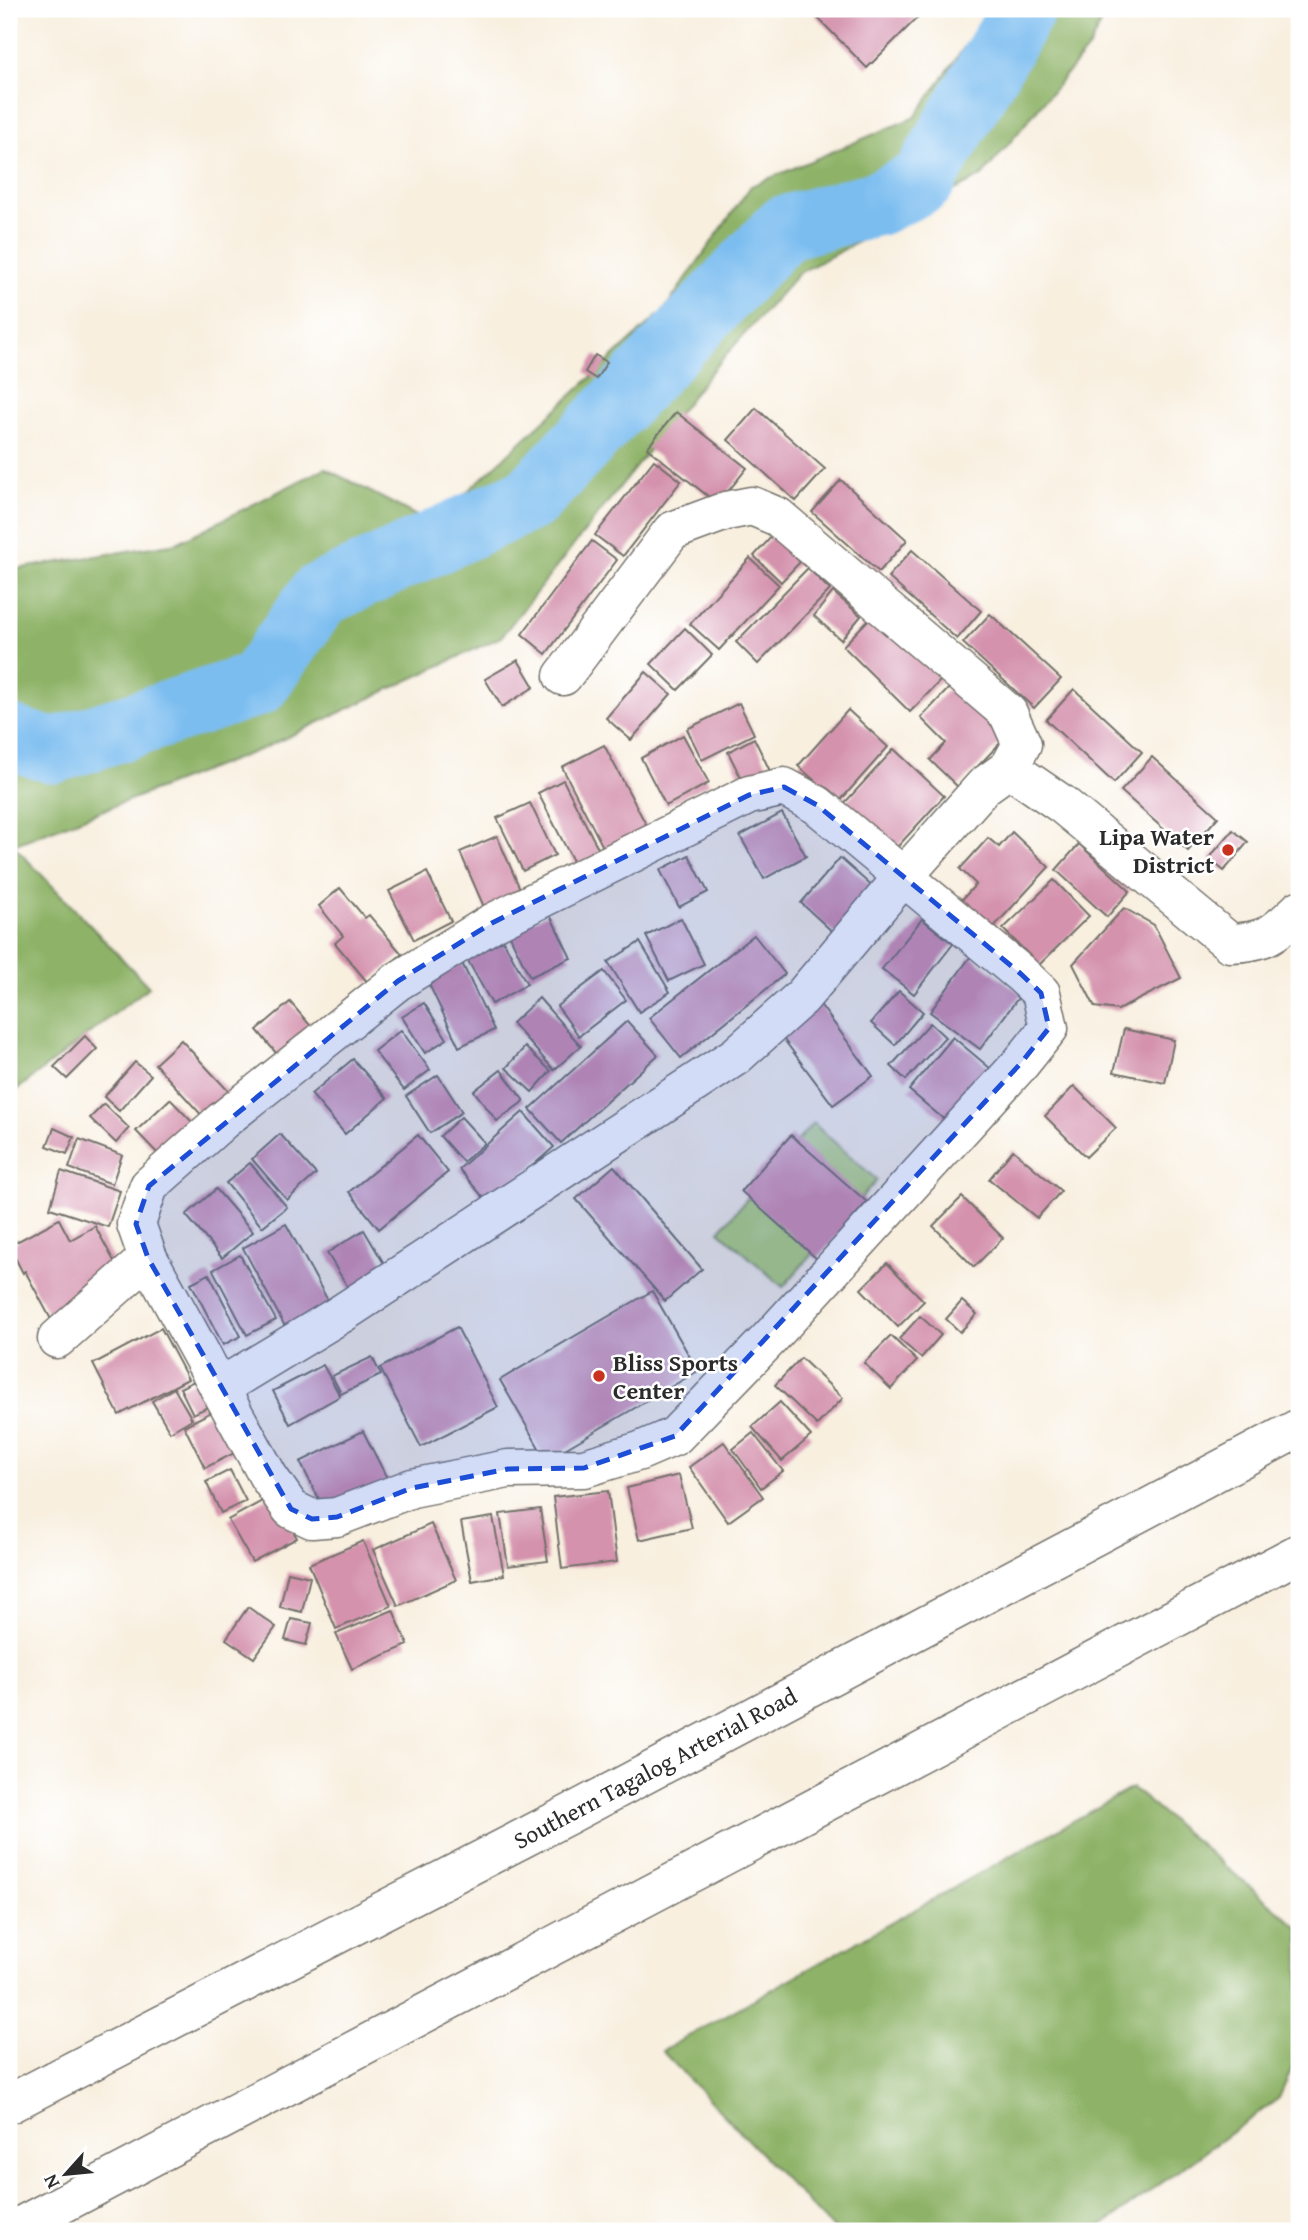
<svg xmlns="http://www.w3.org/2000/svg" width="1308" height="2240" viewBox="0 0 1308 2240" font-family="'Gentium Book Plus',serif">
  <style>
    .green { fill: #b3d178; stroke: #6f7e52; stroke-width: 2 }
    .forest { fill: #8eb368; stroke: #5c6f4a; stroke-width: 2 }
    .lines { fill: none; stroke-linecap: round; stroke-linejoin: round }
    .river { stroke: #7bbdf0; stroke-width: 65 }
    .building { fill: #d492ad }
    .minor-casing { stroke: #73706a; stroke-width: 41 }
    .highway-casing { stroke: #73706a; stroke-width: 41 }
    .minor { stroke: #fff; stroke-width: 38 }
    .highway { stroke: #fff; stroke-width: 38 }
    .marked { fill: #1d4ed8; fill-opacity: 0.2; stroke: #1d4ed8; stroke-width: 5; stroke-dasharray: 14 9; stroke-linejoin: round }
    .poi-dot { fill: #c8321e; stroke: #fff; stroke-width: 2.5 }
    .labels { text-anchor: middle; dominant-baseline: central; stroke-width: 5; stroke-linejoin: round; paint-order: stroke }
    .poi-label { font-size: 24px; font-weight: bold; fill: #2b2b2b; stroke: #fff; text-anchor: end }
    .street-label { font-size: 24px; fill: #2b2b2b; stroke: #fff }
  </style>
  <rect width="100%" height="100%" fill="#fff"/>
  <filter id="ink" filterUnits="userSpaceOnUse"><feTurbulence type="fractalNoise" baseFrequency=".0143" numOctaves="2"/><feDisplacementMap in="SourceGraphic" scale="14" xChannelSelector="R" yChannelSelector="G"/><feConvolveMatrix kernelMatrix="1 2 1 2 8 2 1 2 1" color-interpolation-filters="sRGB"/></filter>
  <filter id="wash" filterUnits="userSpaceOnUse"><feTurbulence type="fractalNoise" baseFrequency=".00686" numOctaves="4" result="noise"/><feDisplacementMap in="SourceGraphic" scale="28" xChannelSelector="R" yChannelSelector="G"/><feGaussianBlur stdDeviation="1.57" result="paint"/><feColorMatrix in="noise" values="0 0 0 0 0 0 0 0 0 0 0 0 0 0 0 0 0 1.4 0 .05"/><feComposite in="paint" operator="in"/></filter>
  <g filter="url(#wash)">
    <rect width="100%" height="100%" fill="#f8efdf"/>
    <path class="green" d="M813,1123L877,1180L783,1287L719,1231Z"/>
    <g class="forest">
      <path d="M991,9H1107L1090,46L982,176L799,273L715,367L501,637L264,748L13,845L149,987L9,1096V570L177,543L325,468L432,524L664,310L751,186L915,117Z"/>
      <path d="M1132,1788L1299,1928V2052L1279,2098L1095,2231H835L662,2051Z"/>
    </g>
    <g class="lines">
      <path class="river" d="M9,737L53,751L257,684L320,595L531,498L784,228L878,203L923,181L1023,9"/>
    </g>
    <g id="blocks">
      <g class="building">
        <path d="M809,9H908L917,18L867,68Z"/>
        <path d="M595,355L607,362L596,379L585,372Z"/>
        <path d="M756,408L825,469L796,501L728,440Z"/>
        <path d="M676,412L747,468L718,504L647,448Z"/>
        <path d="M654,460L681,481L623,556L595,535Z"/>
        <path d="M841,480L907,540L879,572L812,512Z"/>
        <path d="M773,535L800,562L781,582L754,556Z"/>
        <path d="M592,541L617,560L546,654L522,634Z"/>
        <path d="M912,550L981,611L957,639L888,577Z"/>
        <path d="M750,558L779,585L719,650L690,624Z"/>
        <path d="M808,568L830,590L758,664L736,642Z"/>
        <path d="M833,592L861,616L841,640L814,616Z"/>
        <path d="M874,614L941,680L910,712L843,646Z"/>
        <path d="M990,614L1061,679L1034,708L963,643Z"/>
        <path d="M685,628L712,655L678,690L651,664Z"/>
        <path d="M518,660L534,687L502,707L485,679Z"/>
        <path d="M646,672L671,694L631,740L606,718Z"/>
        <path d="M951,686L1005,738L958,787L930,760L946,743L921,718Z"/>
        <path d="M1074,689L1142,752L1114,783L1046,720Z"/>
        <path d="M739,703L754,734L702,760L687,729Z"/>
        <path d="M848,710L888,747L839,802L798,766Z"/>
        <path d="M683,735L709,783L666,806L641,758Z"/>
        <path d="M754,738L771,773L745,786L728,752Z"/>
        <path d="M604,745L649,830L606,853L562,767Z"/>
        <path d="M894,749L944,796L889,856L839,809Z"/>
        <path d="M1152,757L1218,817L1188,851L1121,791Z"/>
        <path d="M563,780L601,854L576,867L538,793Z"/>
        <path d="M530,803L555,855L523,871L497,818Z"/>
        <path d="M782,813L806,856L764,879L740,836Z"/>
        <path d="M1233,830L1248,842L1224,871L1209,858Z"/>
        <path d="M1012,832L1049,867L990,931L959,903L976,884L960,869L988,838L999,847Z"/>
        <path d="M497,836L524,898L487,914L460,852Z"/>
        <path d="M1079,844L1130,891L1107,917L1056,870Z"/>
        <path d="M689,855L708,892L679,907L660,870Z"/>
        <path d="M840,858L875,889L835,934L801,903Z"/>
        <path d="M427,872L451,921L414,940L389,891Z"/>
        <path d="M1054,880L1089,916L1039,965L1003,929Z"/>
        <path d="M340,888L365,918L369,915L402,954L368,983L335,943L343,936L319,906Z"/>
        <path d="M1124,908L1154,925L1181,978L1118,1010L1095,1007L1073,964Z"/>
        <path d="M549,913L571,958L530,977L508,932Z"/>
        <path d="M681,918L704,964L669,981L646,936Z"/>
        <path d="M922,919L953,944L914,994L882,969Z"/>
        <path d="M754,935L785,974L681,1058L649,1018Z"/>
        <path d="M503,940L527,984L492,1004L467,959Z"/>
        <path d="M640,942L670,992L639,1012L608,962Z"/>
        <path d="M971,956L1021,994L980,1049L930,1012Z"/>
        <path d="M462,963L494,1030L459,1047L427,980Z"/>
        <path d="M604,971L626,1000L579,1036L557,1006Z"/>
        <path d="M899,991L923,1012L895,1045L871,1023Z"/>
        <path d="M539,998L581,1046L554,1070L512,1023Z"/>
        <path d="M290,1002L315,1031L281,1059L257,1030Z"/>
        <path d="M424,1003L447,1039L425,1053L402,1017Z"/>
        <path d="M819,1003L873,1076L833,1105L779,1033Z"/>
        <path d="M627,1021L658,1055L561,1143L530,1109Z"/>
        <path d="M930,1023L945,1037L906,1080L891,1066Z"/>
        <path d="M1124,1029L1174,1040L1165,1083L1114,1072Z"/>
        <path d="M401,1030L430,1070L404,1090L374,1051Z"/>
        <path d="M85,1036L97,1049L67,1079L54,1067Z"/>
        <path d="M953,1037L991,1069L946,1121L909,1090Z"/>
        <path d="M181,1040L233,1096L206,1120L155,1064Z"/>
        <path d="M525,1047L551,1071L532,1092L506,1068Z"/>
        <path d="M353,1059L387,1098L345,1134L311,1094Z"/>
        <path d="M135,1062L151,1075L119,1111L104,1097Z"/>
        <path d="M501,1070L524,1101L497,1121L474,1091Z"/>
        <path d="M438,1075L462,1112L430,1133L406,1096Z"/>
        <path d="M1074,1086L1116,1128L1086,1157L1045,1116Z"/>
        <path d="M170,1099L195,1125L162,1158L136,1131Z"/>
        <path d="M104,1104L129,1128L116,1143L90,1118Z"/>
        <path d="M523,1112L554,1147L489,1204L459,1169Z"/>
        <path d="M461,1117L485,1143L463,1162L440,1136Z"/>
        <path d="M54,1128L74,1137L67,1154L47,1146Z"/>
        <path d="M280,1134L316,1174L287,1200L252,1159Z"/>
        <path d="M418,1135L448,1172L379,1229L349,1192Z"/>
        <path d="M791,1135L867,1202L817,1259L741,1191Z"/>
        <path d="M79,1139L122,1155L112,1184L69,1168Z"/>
        <path d="M1013,1150L1061,1191L1037,1218L989,1179Z"/>
        <path d="M250,1163L287,1207L262,1227L226,1183Z"/>
        <path d="M614,1166L702,1269L665,1301L576,1199Z"/>
        <path d="M61,1171L120,1191L108,1227L50,1208Z"/>
        <path d="M216,1189L253,1232L222,1258L186,1215Z"/>
        <path d="M962,1197L1003,1238L974,1267L933,1226Z"/>
        <path d="M59,1219L70,1240L95,1226L128,1287L54,1325L25,1271L23,1273L9,1246Z"/>
        <path d="M286,1224L332,1308L288,1332L243,1248Z"/>
        <path d="M364,1230L389,1272L352,1294L327,1253Z"/>
        <path d="M240,1255L276,1320L247,1335L213,1270Z"/>
        <path d="M887,1263L924,1301L898,1327L861,1289Z"/>
        <path d="M209,1274L241,1336L223,1345L191,1283Z"/>
        <path d="M652,1291L698,1371L546,1460L500,1380Z"/>
        <path d="M962,1301L977,1314L960,1332L946,1319Z"/>
        <path d="M920,1316L941,1335L921,1358L899,1339Z"/>
        <path d="M457,1327L498,1407L421,1447L380,1368Z"/>
        <path d="M161,1328L188,1379L119,1415L93,1364Z"/>
        <path d="M891,1336L917,1361L891,1389L864,1363Z"/>
        <path d="M372,1357L381,1375L341,1394L332,1376Z"/>
        <path d="M801,1358L843,1398L817,1425L775,1385Z"/>
        <path d="M323,1365L340,1396L290,1424L273,1391Z"/>
        <path d="M206,1375L219,1402L193,1414L180,1388Z"/>
        <path d="M174,1388L192,1419L170,1432L152,1401Z"/>
        <path d="M780,1402L811,1436L782,1461L752,1427Z"/>
        <path d="M229,1403L250,1445L205,1468L184,1426Z"/>
        <path d="M363,1431L388,1480L325,1511L300,1462Z"/>
        <path d="M753,1433L783,1471L761,1488L733,1449Z"/>
        <path d="M724,1442L763,1497L728,1522L689,1467Z"/>
        <path d="M230,1470L246,1501L221,1513L206,1482Z"/>
        <path d="M679,1475L692,1528L639,1540L627,1488Z"/>
        <path d="M608,1491L617,1562L562,1569L553,1497Z"/>
        <path d="M273,1495L297,1538L252,1562L228,1520Z"/>
        <path d="M540,1509L548,1561L508,1566L500,1514Z"/>
        <path d="M493,1517L504,1575L472,1581L461,1522Z"/>
        <path d="M431,1524L456,1580L398,1606L373,1550Z"/>
        <path d="M363,1541L391,1606L336,1629L309,1564Z"/>
        <path d="M288,1572L310,1577L302,1612L280,1607Z"/>
        <path d="M248,1607L276,1627L254,1658L226,1639Z"/>
        <path d="M393,1610L408,1645L352,1669L336,1634Z"/>
        <path d="M291,1619L312,1623L306,1645L285,1640Z"/>
      </g>
    </g>
  </g>
  <g filter="url(#ink)">
    <use href="#blocks" fill-opacity="0" stroke="#73706a" stroke-width="2"/>
    <g class="lines">
      <g class="minor-casing">
        <g id="minor">
          <path d="M563,676L672,531L726,511L752,506L778,517L1008,713L1022,744L1009,768"/>
          <path d="M784,787L817,805L1021,974L1041,993L1049,1028L1021,1063L770,1338L675,1436L640,1451L584,1468L508,1469L412,1488L337,1517L312,1519L291,1509L268,1476L148,1258L136,1224L149,1186L222,1121L398,981L492,923L749,795Z"/>
          <path d="M57,1339L148,1258"/>
          <path d="M219,1388L341,1314L736,1056L802,997L903,877L984,786L1009,768L1063,805L1230,943C1266,942 1274,934 1299,910"/>
        </g>
      </g>
      <g class="highway-casing">
        <g id="highway">
          <path d="M9,2104L566,1816L1299,1428"/>
          <path d="M11,2231L1299,1553"/>
        </g>
      </g>
      <use href="#minor" class="minor"/>
      <use href="#highway" class="highway"/>
    </g>
  </g>
  <path class="marked" d="M784,787L817,805L1021,974L1041,993L1049,1028L1021,1063L675,1436L584,1468L508,1469L412,1488L337,1517L312,1519L291,1509L148,1258L136,1224L149,1186L398,981L492,923L749,795Z"/>
  <g class="poi-dot">
    <circle cx="1228" cy="850" r="7"/>
    <circle cx="599" cy="1376" r="7"/>
  </g>
  <g class="labels">
    <g class="poi-label">
      <text x="1214" y="836">Lipa Water<tspan x="1214" dy="28">District</tspan></text>
      <text x="613" y="1362" text-anchor="start">Bliss Sports<tspan x="613" dy="28">Center</tspan></text>
    </g>
    <g class="street-label">
      <text transform="translate(655 1768) rotate(-28)">Southern Tagalog Arterial Road</text>
    </g>
  </g>
  <rect width="1308" height="2240" fill="none" stroke="#fff" stroke-width="35"/>
  <g transform="translate(66 2174) rotate(243)" stroke="#ffffff" stroke-width="5" paint-order="stroke">
  <path d="M0-5L12 26L0 18L-12 26Z" fill="#2b2b2b"/>
  <text y="-10" font-size="19" font-weight="bold" text-anchor="middle" fill="#2b2b2b">N</text>
  </g>
</svg>
